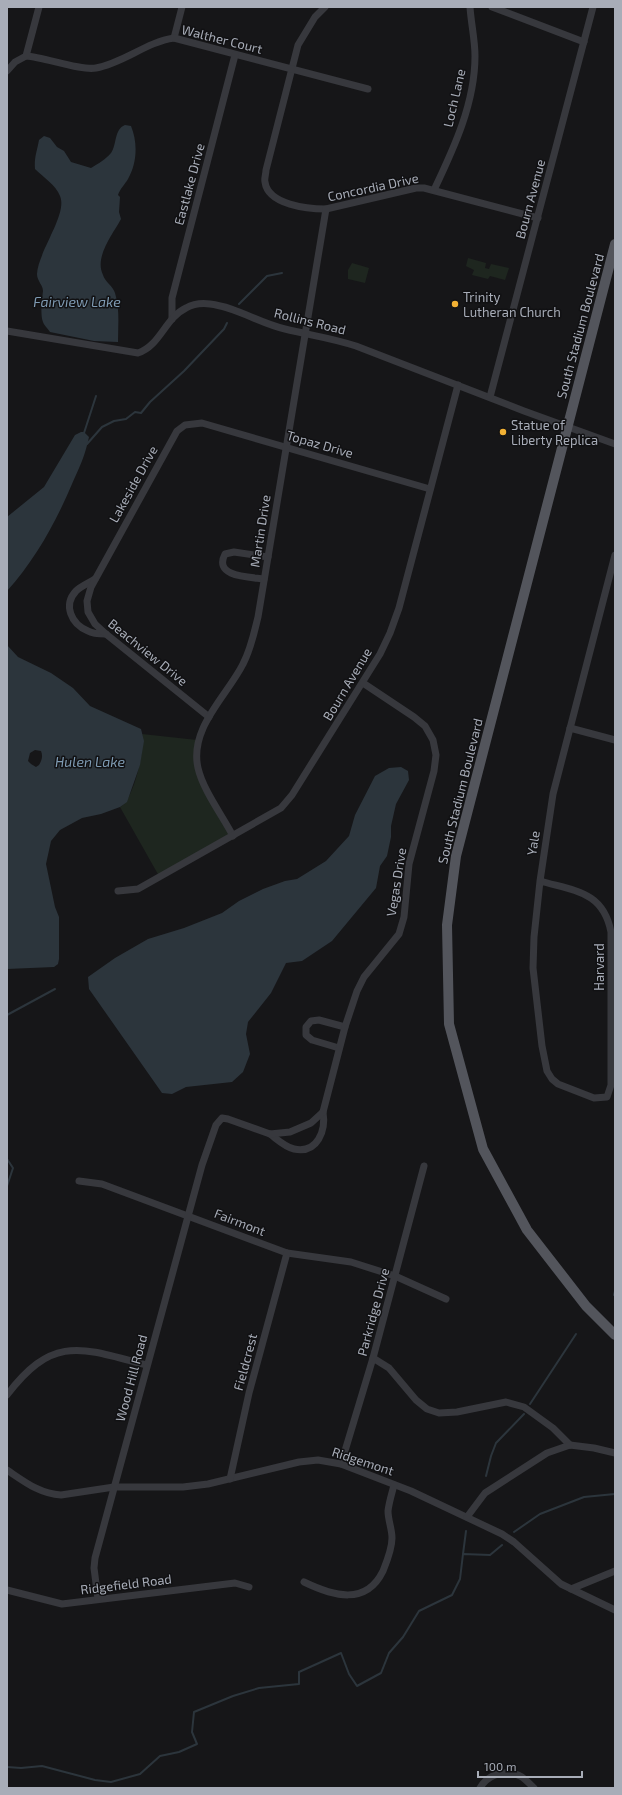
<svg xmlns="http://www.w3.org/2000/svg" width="622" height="1795" viewBox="0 0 622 1795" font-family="'Exo 2',sans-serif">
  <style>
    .green { fill: #1e261f }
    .water { fill: #2c353c; fill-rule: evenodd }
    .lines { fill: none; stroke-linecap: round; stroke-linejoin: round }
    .stream { stroke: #2c353c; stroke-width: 2 }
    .minor { stroke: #37383d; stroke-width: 7 }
    .primary { stroke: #53555c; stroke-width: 10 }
    .poi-dot { fill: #f2b134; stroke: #111113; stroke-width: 1.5 }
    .labels { text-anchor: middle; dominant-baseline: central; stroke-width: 3; stroke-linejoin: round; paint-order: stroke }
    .street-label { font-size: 13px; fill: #a8adb8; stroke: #111113 }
    .poi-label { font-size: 13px; fill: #a8adb8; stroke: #111113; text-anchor: start }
    .water-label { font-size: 14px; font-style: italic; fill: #7f9bb3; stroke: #111113 }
  </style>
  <rect width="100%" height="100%" fill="#161618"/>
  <g class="green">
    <path d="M468,258L486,263L485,268L489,269L491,264L509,268L505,280L490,276L488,279L472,275L474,270L466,266Z"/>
    <path d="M352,263L369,268L365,283L348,279V270Z"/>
    <path d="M142,734L197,740V768L232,835L159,876L120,807C134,800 145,749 142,734Z"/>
  </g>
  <g class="water">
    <path d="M125,125L131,126C138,143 137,163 128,179C125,184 120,189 118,195L120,197L119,212L121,219C113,234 94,257 103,275C105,282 113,286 115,293C120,309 118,326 118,342L94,341L50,332C48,329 44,325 43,322C40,315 42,299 43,291C43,285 37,281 37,274C38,252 68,214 60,196C56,185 43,177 35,169C34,158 37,151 39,140L44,136L50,138L57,147L64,151L71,162L91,168C99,163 105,160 111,153C117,145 114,129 125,125Z"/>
    <path d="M81,432H84L89,437C85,456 80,466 72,484C56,522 35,560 7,591V517L44,487L75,435Z"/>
    <path d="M7,645L18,657L51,673L73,688L90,706L141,729L144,741L140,765L127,802L120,807L101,814L82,818L60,830L51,841L46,864L55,907L59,917V959L58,964L54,967L7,969ZM35,750L41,751C43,756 42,760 39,765L36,767L31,764L28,761L30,753Z"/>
    <path d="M401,767L408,771L409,780L396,804L391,826V837L387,856L380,866L376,888L332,941L302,961L286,963L271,993L248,1022L246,1034L250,1054L243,1072L232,1082L186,1087L172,1094L162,1093L89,989L88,977L115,958L148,939L184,928L222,913L239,901L263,889L285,881L297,879L326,861L349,836L355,815L375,776L389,768Z"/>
  </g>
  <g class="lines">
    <g class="stream">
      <path d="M239,304L267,276L282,273"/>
      <path d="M84,433L96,396"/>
      <path d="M87,444L102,427L114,421L126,419L135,412L141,413L150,402L184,371L224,329L227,323"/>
      <path d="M7,1015L55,989"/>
      <path d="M7,1159L13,1168L7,1186"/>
      <path d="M614,1295L615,1291"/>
      <path d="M530,1404L576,1334"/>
      <path d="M486,1476L491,1456L496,1443L524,1414"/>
      <path d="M514,1532L540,1514L584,1497L615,1494"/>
      <path d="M463,1554L466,1531"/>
      <path d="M7,1767L21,1768L42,1766L95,1780L111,1782L140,1774L160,1756L179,1752L197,1744L192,1732L194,1712L233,1696L259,1688L299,1684V1672L341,1653L349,1674L357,1686L381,1673L389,1653L403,1637L419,1611L452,1595L460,1579L463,1554L490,1555L502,1545"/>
    </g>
    <g class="minor">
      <path d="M325,7L315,17L298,45L266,170C266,174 264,179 265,182C268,205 308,209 326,209L416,188H424L538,218"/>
      <path d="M492,7L584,42"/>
      <path d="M174,38L182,7"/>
      <path d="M26,56C44,57 81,71 96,68C124,63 146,42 174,38L368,89"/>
      <path d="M7,71L15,62L26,56L39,7"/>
      <path d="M434,190C454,148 475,103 475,56C475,40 471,23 470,7"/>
      <path d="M172,319V298L235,55"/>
      <path d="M7,331L138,353C160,346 165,318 186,308C193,304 202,303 210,304C236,307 259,323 285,329C309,335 332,338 356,346L524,411L615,444"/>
      <path d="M490,397L593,7"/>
      <path d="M95,579C89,583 81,586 76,591C63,605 71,624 88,631C93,634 100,634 106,634"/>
      <path d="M264,579C249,577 213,577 225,554L234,552L268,557"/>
      <path d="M209,717L106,634L95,624L88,612L87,601L91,587L177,431L185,425L202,423L430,489"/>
      <path d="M570,728L615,740"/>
      <path d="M233,836C222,815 203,790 198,768C189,728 227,696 243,664C251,649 254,633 258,617L326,209"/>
      <path d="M540,881C574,891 603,891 611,932V1085L607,1097L594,1098L558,1084L552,1079L547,1071L542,1046L533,968L534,937L540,881L553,794L615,555"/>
      <path d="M118,891L138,889L281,808L292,795L380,654L390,633L399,608L458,385"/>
      <path d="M339,1048L312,1040L306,1035V1027L311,1021L319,1020L345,1027"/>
      <path d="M270,1134C278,1140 285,1147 294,1149C318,1154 326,1130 323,1112"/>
      <path d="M79,1181L102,1184L287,1253L351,1262L395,1276L446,1299"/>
      <path d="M373,1358L389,1368L416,1400L427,1409L439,1413L457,1412L506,1402L524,1407L553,1428L570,1445"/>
      <path d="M7,1395C53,1334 82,1348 146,1365"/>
      <path d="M341,1464L373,1358L424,1166"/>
      <path d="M7,1470C25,1482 40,1494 61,1495L114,1487H183L208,1484L299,1462L318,1460L341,1464L411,1491L502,1534L514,1542L561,1584L615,1610"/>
      <path d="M230,1479L249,1393L287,1253"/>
      <path d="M467,1517L485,1493L547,1453L570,1445L594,1448L615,1453"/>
      <path d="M304,1582C333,1596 366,1606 383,1571C387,1561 392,1549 392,1538C392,1529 388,1520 388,1511C389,1502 392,1493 394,1485"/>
      <path d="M571,1589L615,1571"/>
      <path d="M7,1590L62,1604L235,1583L249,1587"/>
      <path d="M98,1599L94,1568L95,1558L202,1165L216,1125L222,1118L228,1119L270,1134L290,1132L311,1123L323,1112L345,1027L357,991L364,977L399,934L404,917L409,864L434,771L436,755L433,740L425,726L414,717L363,683"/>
      <path d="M480,1788C488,1774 507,1768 522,1777C526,1780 530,1784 534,1788"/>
    </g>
    <path class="primary" d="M615,244L456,856L447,925L449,1024L483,1149L527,1230L586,1306L615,1335"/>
  </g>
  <g class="poi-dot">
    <circle cx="455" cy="304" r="4"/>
    <circle cx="503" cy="432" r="4"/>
  </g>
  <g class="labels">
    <g class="street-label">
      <text transform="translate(222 39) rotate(14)">Walther Court</text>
      <text transform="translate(454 98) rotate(-77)">Loch Lane</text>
      <text transform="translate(189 184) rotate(-75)">Eastlake Drive</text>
      <text transform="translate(373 187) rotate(-12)">Concordia Drive</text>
      <text transform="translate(530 199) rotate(-75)">Bourn Avenue</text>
      <text transform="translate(310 321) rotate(14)">Rollins Road</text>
      <text transform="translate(580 326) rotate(-75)">South Stadium Boulevard</text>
      <text transform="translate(320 444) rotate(16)">Topaz Drive</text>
      <text transform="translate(133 484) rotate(-61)">Lakeside Drive</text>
      <text transform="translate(260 531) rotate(-81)">Martin Drive</text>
      <text transform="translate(148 652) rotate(39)">Beachview Drive</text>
      <text transform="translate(347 684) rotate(-59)">Bourn Avenue</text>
      <text transform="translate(460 791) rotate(-76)">South Stadium Boulevard</text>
      <text transform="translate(533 843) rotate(-81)">Yale</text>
      <text transform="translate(396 882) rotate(-81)">Vegas Drive</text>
      <text transform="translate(599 967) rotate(-90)">Harvard</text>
      <text transform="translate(240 1222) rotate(21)">Fairmont</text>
      <text transform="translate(373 1312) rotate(-75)">Parkridge Drive</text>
      <text transform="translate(245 1362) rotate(-75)">Fieldcrest</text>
      <text transform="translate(131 1378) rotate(-75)">Wood Hill Road</text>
      <text transform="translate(363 1461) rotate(18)">Ridgemont</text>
      <text transform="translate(126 1584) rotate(-7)">Ridgefield Road</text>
    </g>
    <g class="poi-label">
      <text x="463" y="297">Trinity<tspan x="463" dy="15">Lutheran Church</tspan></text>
      <text x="511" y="425">Statue of<tspan x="511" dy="15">Liberty Replica</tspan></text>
    </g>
    <g class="water-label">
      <text x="77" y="301">Fairview Lake</text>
      <text x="90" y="761">Hulen Lake</text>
    </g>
  </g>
  <rect width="622" height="1795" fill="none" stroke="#a8adb8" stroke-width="16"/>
  <path d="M478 1771v6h104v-6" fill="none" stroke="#a8adb8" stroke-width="2"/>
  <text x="484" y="1771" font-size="12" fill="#a8adb8" stroke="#111113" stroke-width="3" paint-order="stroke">100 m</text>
</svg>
